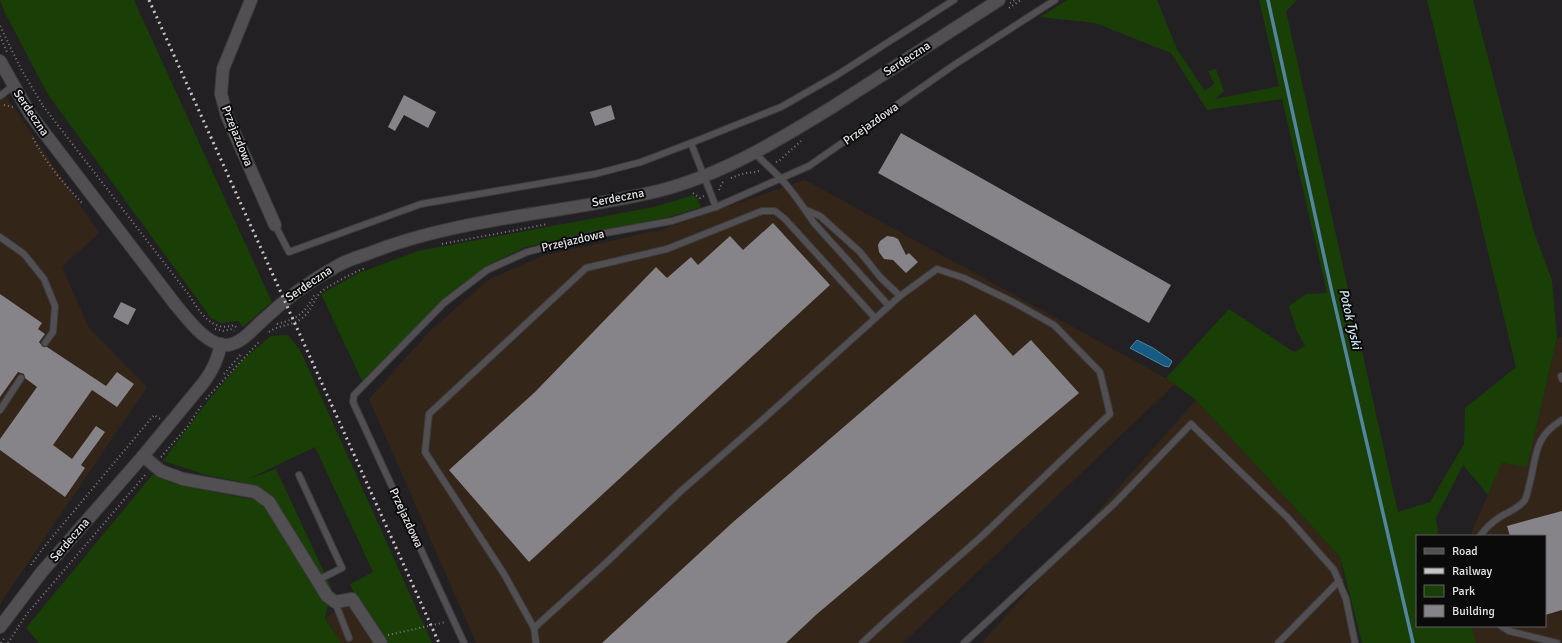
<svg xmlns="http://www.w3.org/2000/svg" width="1562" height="643" viewBox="0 0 1562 643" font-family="Signika,sans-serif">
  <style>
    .industrial { fill: #342519 }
    .green { fill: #193e06 }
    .water { fill: #155b83; stroke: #5384a0 }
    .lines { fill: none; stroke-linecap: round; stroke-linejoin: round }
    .stream { stroke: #5384a0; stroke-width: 3.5 }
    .building { fill: #868488 }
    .service-casing { stroke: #3b3a3c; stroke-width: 8 }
    .minor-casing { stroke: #3b3a3c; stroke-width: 14 }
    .tertiary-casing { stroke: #3b3a3c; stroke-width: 14 }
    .path { stroke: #7e7c7f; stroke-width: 2; stroke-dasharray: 1 3; stroke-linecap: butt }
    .service { stroke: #514f52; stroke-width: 6 }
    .minor { stroke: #514f52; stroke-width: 12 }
    .tertiary { stroke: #514f52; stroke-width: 12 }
    .rail { stroke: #c5c4c6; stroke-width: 3; stroke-dasharray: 2 4; stroke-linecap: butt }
    .labels { text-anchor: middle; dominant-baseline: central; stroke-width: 4; stroke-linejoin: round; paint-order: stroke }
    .street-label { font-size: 12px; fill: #e3e2e4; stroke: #0b0a0b }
    .water-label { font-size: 13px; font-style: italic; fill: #d1e5f4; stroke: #0b0a0b }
  </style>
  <rect width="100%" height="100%" fill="#222023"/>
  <g class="industrial">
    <path d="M0,87L99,233L62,267L89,328L147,387L0,604Z"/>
    <path d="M805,180L1166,378L1175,384L903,643H476L369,399L429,332L488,280L542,256L660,230Z"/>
    <path d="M1562,337V643H1476L1472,626H1545V536H1470L1502,463L1527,466L1557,338Z"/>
    <path d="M1196,400L1340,557L1355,643H982Z"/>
    <path d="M350,603L375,643H341L325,618Z"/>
  </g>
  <g class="green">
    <path d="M0,0H134L272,302L243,327L238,321L221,323L211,318L47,93L4,11Z"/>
    <path d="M1067,0H1157L1177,49L1205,91L1214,84L1208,71L1216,69L1224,91L1215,99L1279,86L1259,0H1297L1286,11L1398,512L1430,502L1464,444L1465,408L1516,367L1427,0H1473L1533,229L1552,280L1557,338L1527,467L1502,463L1488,495L1463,465L1436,518L1439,536H1417V626H1472L1476,643H1362L1340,557L1196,400L1166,378L1229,309L1294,352L1305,346L1296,329L1289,306L1306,294L1327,293L1282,99L1207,110L1171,53L1095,23L1040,17Z"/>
    <path d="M693,195L697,198L701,207L669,217L526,247L486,266L442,301L363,383L321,294L359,273L418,251L654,207Z"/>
    <path d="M288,335L300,350L432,643H386L355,595L350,584L373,572L315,447L248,479L276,469L332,589L325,618L341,643H39L26,628L153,474L175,484L255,500L241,482L206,475L163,461L211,397L244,359L271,336Z"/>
  </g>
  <path class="water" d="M1137,340L1153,348L1172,361L1169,367L1164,366L1130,348Z"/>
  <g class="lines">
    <path class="stream" d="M1268,0L1331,288L1413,643"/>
  </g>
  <g class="building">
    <path d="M404,95L436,112L428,128L404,115L395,131L388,127Z"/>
    <path d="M611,105L615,119L595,126L590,112Z"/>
    <path d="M901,133L1171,285L1149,323L878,173Z"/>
    <path d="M773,223L830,285L529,562L449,470L535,392L656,267L667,278L691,257L698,265L730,236L743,250Z"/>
    <path d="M887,236L894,237L898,239L906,255L909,253L918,262L906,273L893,260L884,259L879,252L878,245L880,241Z"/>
    <path d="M0,294L42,323L38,329L45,334L39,342L43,347H47L106,386L117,372L134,384L117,407L92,390L53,445L72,459L96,426L105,432L81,465L85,468L65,497L0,450V439L37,387L25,378L24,374L18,372L0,397Z"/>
    <path d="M121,302L136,309L128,325L113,317Z"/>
    <path d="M975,314L1013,356L1031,340L1079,393L817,614L786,643H602L732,523Z"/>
    <path d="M1562,511V610L1545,615V536H1510L1507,526Z"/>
  </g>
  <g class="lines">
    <g class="service-casing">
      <g id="service">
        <path d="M0,96L13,86"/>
        <path d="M691,143L716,207"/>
        <path d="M755,153C763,162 773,170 782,180C794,193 804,208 814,223L889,306"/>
        <path d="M806,210L820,216L860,252L880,277L900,296"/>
        <path d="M275,225L289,252L421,204L595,174L641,162L691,143L781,107L837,75L954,0"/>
        <path d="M0,237L24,254L44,279L55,306L53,332L45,343"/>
        <path d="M1561,376L1562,379"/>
        <path d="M0,410L21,378"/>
        <path d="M299,475L342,568L318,580"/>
        <path d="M1480,536C1485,529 1492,522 1500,517C1508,512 1518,509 1525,500C1527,496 1528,490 1529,486C1537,457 1533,437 1562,420"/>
        <path d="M335,602L349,638"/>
        <path d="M1501,626L1509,631L1557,643"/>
        <path d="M534,628L504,574L425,452L429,414L586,268L667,249L762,211H775L785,219L875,318"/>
        <path d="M464,643L353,402L354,395L444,303L487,270L527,252L589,236L672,221L716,207L809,166L954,65L1055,0"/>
        <path d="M536,643L534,628L608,561L681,491L760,422L900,296L937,269L964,278L1013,302L1054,325L1100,372L1110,414L982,536L889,618L862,643"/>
        <path d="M964,643L1115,503L1191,424L1288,518L1334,570L1346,599L1355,643"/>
        <path d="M1278,643L1339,581"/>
      </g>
    </g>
    <g class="minor-casing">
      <g id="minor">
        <path d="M251,0L223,69L221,94L227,116L275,225"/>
        <path d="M143,456L161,471L183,479L255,492L269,502L327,596L335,602L352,599L381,643"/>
      </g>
    </g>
    <g class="tertiary-casing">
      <g id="tertiary">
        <path d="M0,61L30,114L175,304C187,318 207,347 228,345C242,343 252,330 262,321C284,300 310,281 337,266C346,261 357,257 367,254C459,217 562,214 658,191C722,175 779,140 834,106C889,71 944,35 999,0"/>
        <path d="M0,627L41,573L143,456L204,382C213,370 218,359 221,344"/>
      </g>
    </g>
    <g class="path">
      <path d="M1010,3L1015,0"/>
      <path d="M1009,8L1021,0"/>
      <path d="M0,26L21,69L43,106"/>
      <path d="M0,36L7,52"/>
      <path d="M4,105L13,107"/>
      <path d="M43,106L189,295C199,311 212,333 234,325L237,328"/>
      <path d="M33,138C45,162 64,184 82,203"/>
      <path d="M776,162L780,160L801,141"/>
      <path d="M731,178L745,173L756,172L761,170"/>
      <path d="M719,190L722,183L723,182"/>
      <path d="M693,193L700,198L704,196"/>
      <path d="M442,244L548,224"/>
      <path d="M277,324C299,318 304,314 315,294"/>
      <path d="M215,329L224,331L232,329L234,331"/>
      <path d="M269,332C278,325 291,326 301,319C311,312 312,303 319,294C323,288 357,271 365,268"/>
      <path d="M224,374L242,353"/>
      <path d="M206,399L259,342"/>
      <path d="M161,457L188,426L201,406"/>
      <path d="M31,565L44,547L154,415L160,419"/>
      <path d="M388,635L446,622"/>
      <path d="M1,643L5,637"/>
      <path d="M8,643L26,615L146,474"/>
    </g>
    <use href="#service" class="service"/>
    <use href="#minor" class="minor"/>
    <use href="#tertiary" class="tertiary"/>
    <path class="rail" d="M149,0L439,643"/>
  </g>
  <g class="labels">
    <g class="street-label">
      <text transform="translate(907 59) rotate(-33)">Serdeczna</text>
      <text transform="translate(31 113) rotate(56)">Serdeczna</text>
      <text transform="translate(871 124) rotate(-35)">Przejazdowa</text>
      <text transform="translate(237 136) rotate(68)">Przejazdowa</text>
      <text transform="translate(618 198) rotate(-11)">Serdeczna</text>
      <text transform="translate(573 241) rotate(-13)">Przejazdowa</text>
      <text transform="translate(309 284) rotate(-34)">Serdeczna</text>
      <text transform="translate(406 518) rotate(65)">Przejazdowa</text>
      <text transform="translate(70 540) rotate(-49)">Serdeczna</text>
    </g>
    <g class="water-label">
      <text transform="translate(1350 319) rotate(77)">Potok Tyski</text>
    </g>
  </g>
  <rect x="1416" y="535" width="130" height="92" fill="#0b0a0b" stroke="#616062"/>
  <rect x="1424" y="548" width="20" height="6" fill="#514f52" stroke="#616062"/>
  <text x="1452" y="555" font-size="12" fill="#e3e2e4">Road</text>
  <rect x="1424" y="568" width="20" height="6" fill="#c5c4c6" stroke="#616062"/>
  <text x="1452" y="575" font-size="12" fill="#e3e2e4">Railway</text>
  <rect x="1424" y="585" width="20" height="12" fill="#193e06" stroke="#616062"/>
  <text x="1452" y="595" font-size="12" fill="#e3e2e4">Park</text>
  <rect x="1424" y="605" width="20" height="12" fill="#868488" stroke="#616062"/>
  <text x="1452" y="615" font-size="12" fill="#e3e2e4">Building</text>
</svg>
